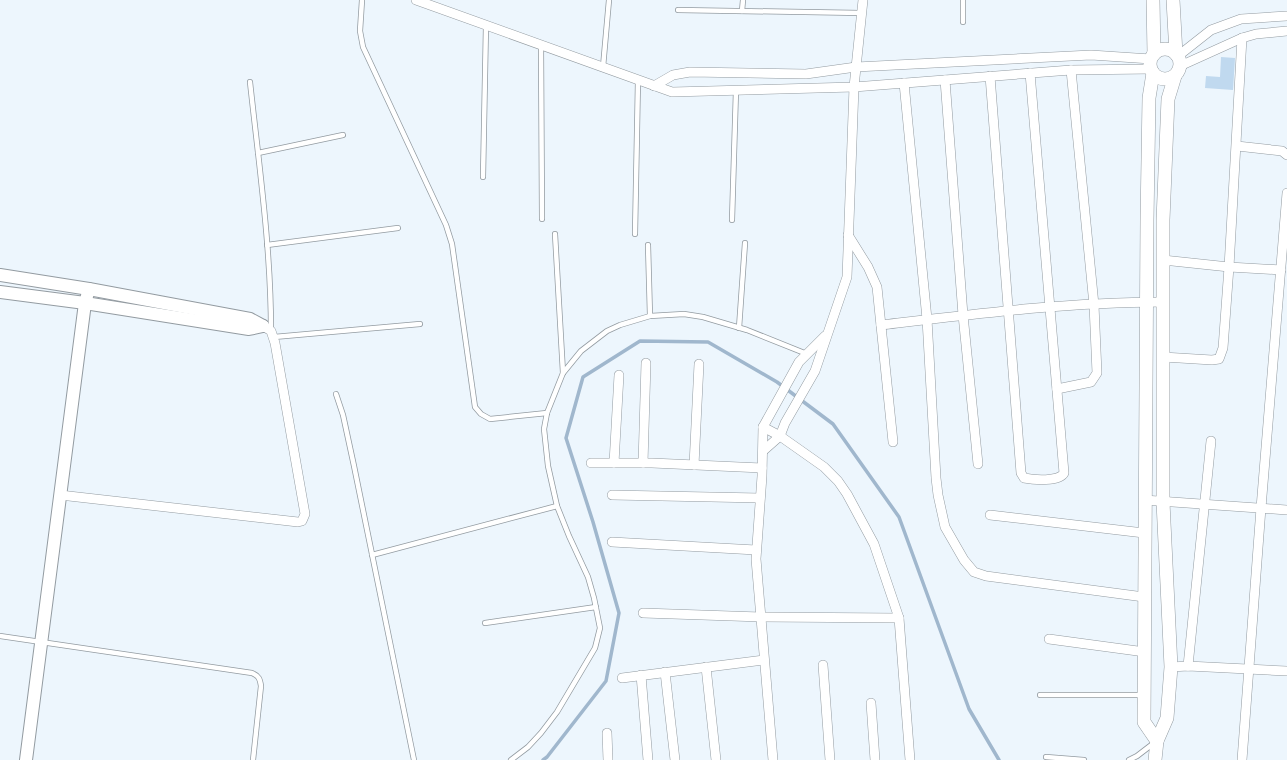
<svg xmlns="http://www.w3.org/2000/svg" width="1287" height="760" viewBox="0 0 1287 760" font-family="'DejaVu Sans',sans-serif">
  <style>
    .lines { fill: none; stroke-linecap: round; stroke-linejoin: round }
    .stream { stroke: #a0b7cd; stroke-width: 3.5 }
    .building { fill: #c0d9ef }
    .service-casing { stroke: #939ba1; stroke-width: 6 }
    .minor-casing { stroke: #939ba1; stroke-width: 10 }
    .tertiary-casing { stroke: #939ba1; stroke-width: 14 }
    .secondary-casing { stroke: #939ba1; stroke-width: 14 }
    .service { stroke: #fff; stroke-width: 4.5 }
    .minor { stroke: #fff; stroke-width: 9 }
    .tertiary { stroke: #fff; stroke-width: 12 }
    .secondary { stroke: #fff; stroke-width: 13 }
  </style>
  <rect width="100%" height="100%" fill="#edf6fd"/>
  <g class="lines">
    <path class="stream" d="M543,760L547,757L606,681L619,613L593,522L566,438L583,377L640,341L708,342L777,382L833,424L899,517L969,709L999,760"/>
  </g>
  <path class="building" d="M1221,57L1235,58L1233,90L1205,88L1206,76L1220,77Z"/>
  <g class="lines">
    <g class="service-casing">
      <g id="service">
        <path d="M362,0L360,31L363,47L446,225L452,244L475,407L481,414L490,419L547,413"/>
        <path d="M963,0V22"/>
        <path d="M678,10L862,13"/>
        <path d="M742,11L743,0"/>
        <path d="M541,45L542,219"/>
        <path d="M603,67L609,0"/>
        <path d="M250,82C259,165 271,248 271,331"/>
        <path d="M258,153L343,135"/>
        <path d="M483,177L486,25"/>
        <path d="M732,220L736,90"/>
        <path d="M555,234L563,373"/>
        <path d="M635,234L638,80"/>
        <path d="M267,245L398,228"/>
        <path d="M648,245L650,316"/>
        <path d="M739,328L745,243"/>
        <path d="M274,337L420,324"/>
        <path d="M336,394L343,415L354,466L414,760"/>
        <path d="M372,555L557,506"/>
        <path d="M485,623L596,607"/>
        <path d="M0,636L252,673C259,676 260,679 261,686L253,760"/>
        <path d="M1040,695H1143"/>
        <path d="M1046,757L1084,760"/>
        <path d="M511,760L528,747L541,733L557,712L595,648L600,628L594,598L588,577L569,536L557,506L548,466L544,429L547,413L563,373L581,351L607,331L620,325L650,316L684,314L703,317L747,330L807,354"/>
        <path d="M1129,760L1137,756L1154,743"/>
      </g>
    </g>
    <g class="minor-casing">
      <g id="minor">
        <path d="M416,0L672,92L854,87L1071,70L1151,69"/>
        <path d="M1178,56L1211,30L1241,19L1287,16"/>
        <path d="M1180,66L1242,38L1256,34L1287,31"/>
        <path d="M990,76L1021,473L1024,478C1034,480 1059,482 1064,473L1030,73"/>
        <path d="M945,80L963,315L978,464"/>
        <path d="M904,83L927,319L936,478L938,495L945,527L964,560L974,572L986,576L1144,597"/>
        <path d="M654,86L673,75L690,72L806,74L856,67L1091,55L1151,59"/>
        <path d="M1237,146L1282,151L1287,155"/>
        <path d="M848,235L868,267L877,287L893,442"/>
        <path d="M1163,260L1229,267L1281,270"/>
        <path d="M881,325C974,314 1069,302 1163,302"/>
        <path d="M1163,357L1212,360L1219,359L1223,348L1229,267L1242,38"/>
        <path d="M1057,389L1091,382L1097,373L1094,305L1071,70"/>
        <path d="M763,427L780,436L824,467L838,481L847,494L874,544L899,618L910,760"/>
        <path d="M763,451L780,436L785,423L815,371L847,277L854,87L863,0"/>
        <path d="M591,463H652L762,468"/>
        <path d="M614,463L619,375"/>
        <path d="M643,463L646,363"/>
        <path d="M694,465L699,364"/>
        <path d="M60,495L298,522L302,521L305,514L275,343L271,331L263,326"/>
        <path d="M612,495L760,498"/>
        <path d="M1144,500L1287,510"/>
        <path d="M990,515L1144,533"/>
        <path d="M612,542L756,550"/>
        <path d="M643,613L761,617L899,618"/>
        <path d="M1049,639L1145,652"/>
        <path d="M823,665L830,760"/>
        <path d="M1188,666L1211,441"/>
        <path d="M706,667L716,760"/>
        <path d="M1171,667L1188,666L1287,671"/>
        <path d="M665,672L675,760"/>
        <path d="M641,675L648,760"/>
        <path d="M622,678L764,660"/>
        <path d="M871,703L875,760"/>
        <path d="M607,733L608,760"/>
        <path d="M773,760L756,559L762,476L763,427L799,362L825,336"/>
        <path d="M1242,760L1261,508L1287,193"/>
      </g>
    </g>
    <g class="tertiary-casing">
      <g id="tertiary">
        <path d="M0,275L89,289L250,319L263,326"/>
        <path d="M0,292L85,303L249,329L263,326"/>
        <path d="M26,760L85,303L89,289"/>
      </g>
    </g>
    <g class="secondary-casing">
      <g id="secondary">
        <path d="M1153,0L1154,54"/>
        <path d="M1173,0L1176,54"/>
        <circle cx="1165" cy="64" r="15"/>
        <path d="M1153,73L1149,98L1147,220L1144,722L1157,741"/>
        <path d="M1155,760L1157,741L1167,718L1171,667L1163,502V220L1168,99L1175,76"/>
      </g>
    </g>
    <use href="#service" class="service"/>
    <use href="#minor" class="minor"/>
    <use href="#tertiary" class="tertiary"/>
    <use href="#secondary" class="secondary"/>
  </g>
</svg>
